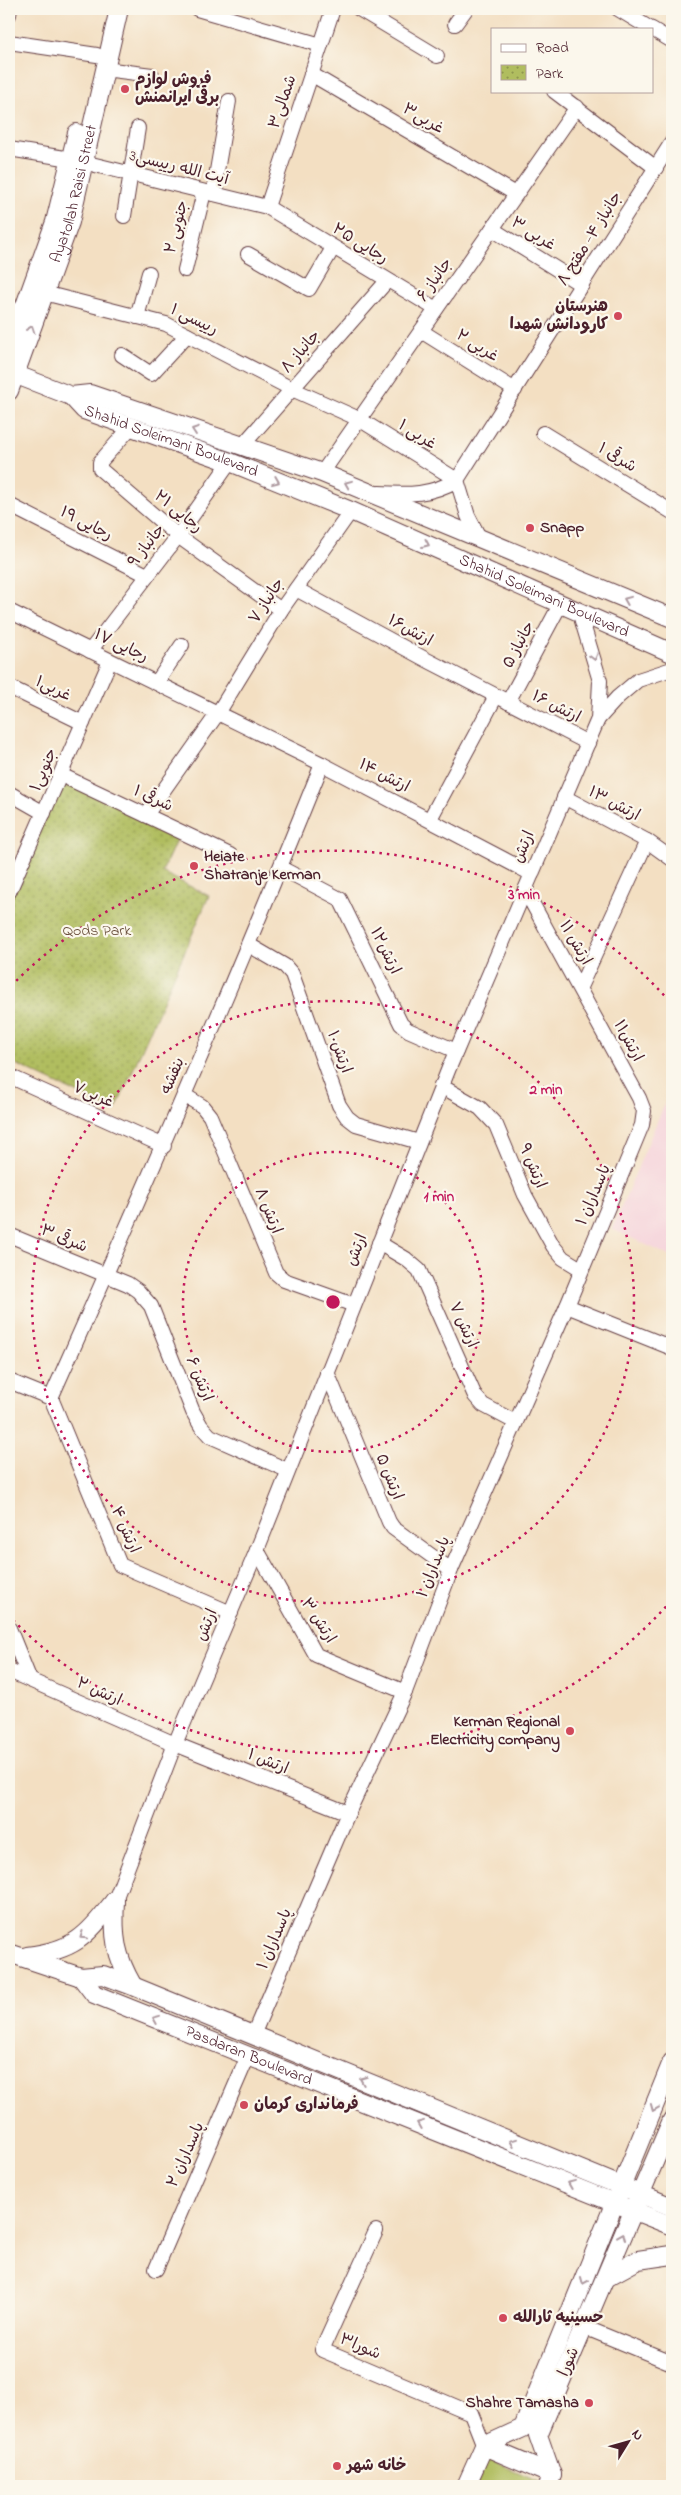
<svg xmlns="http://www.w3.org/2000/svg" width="681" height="2495" viewBox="0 0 681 2495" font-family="'Indie Flower','Playpen Sans Arabic',sans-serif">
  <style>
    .built { fill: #f5cfd9 }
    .grass { fill: #b0bd5f; stroke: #7d6e45 }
    .park { fill: url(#park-dots); stroke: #7d6e45 }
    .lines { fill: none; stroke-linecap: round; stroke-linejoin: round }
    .minor-casing { stroke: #633c42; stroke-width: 16 }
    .major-casing { stroke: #633c42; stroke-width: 20 }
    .minor { stroke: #fff; stroke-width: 14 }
    .major { stroke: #fff; stroke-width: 18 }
    .oneway { stroke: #ae9aa0 }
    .ring { fill: none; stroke: #c2185b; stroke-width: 2.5; stroke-dasharray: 2.5 5 }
    .poi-dot { fill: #d1495b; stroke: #fbf7ec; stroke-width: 2 }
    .labels { text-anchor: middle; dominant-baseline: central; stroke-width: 4.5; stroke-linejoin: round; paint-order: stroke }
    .poi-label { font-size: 16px; font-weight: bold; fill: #4a1f2b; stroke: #fbf7ec; text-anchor: start }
    .street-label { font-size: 16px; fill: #4a1f2b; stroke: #fbf7ec }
    .park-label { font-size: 16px; fill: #694e3b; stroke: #fbf7ec }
    .centre { fill: #c2185b; stroke: #fbf7ec; stroke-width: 2.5 }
    .ring-label { font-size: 15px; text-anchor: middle; font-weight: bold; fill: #c2185b; stroke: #fbf7ec; stroke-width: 4.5; stroke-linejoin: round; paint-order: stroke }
  </style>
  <defs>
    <pattern id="park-dots" width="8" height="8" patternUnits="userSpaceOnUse" patternTransform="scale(1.25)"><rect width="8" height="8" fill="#b0bd5f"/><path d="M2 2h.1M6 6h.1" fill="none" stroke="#91994f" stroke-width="1.8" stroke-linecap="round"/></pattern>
  </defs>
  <rect width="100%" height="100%" fill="#fbf7ec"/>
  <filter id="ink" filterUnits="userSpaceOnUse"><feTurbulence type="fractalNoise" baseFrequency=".02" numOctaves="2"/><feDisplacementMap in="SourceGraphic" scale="10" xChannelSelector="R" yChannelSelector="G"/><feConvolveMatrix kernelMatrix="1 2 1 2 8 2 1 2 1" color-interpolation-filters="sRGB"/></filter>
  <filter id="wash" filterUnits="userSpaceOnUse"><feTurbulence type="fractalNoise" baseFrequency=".0096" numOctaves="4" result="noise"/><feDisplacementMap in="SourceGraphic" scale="20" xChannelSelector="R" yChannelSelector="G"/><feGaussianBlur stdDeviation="1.12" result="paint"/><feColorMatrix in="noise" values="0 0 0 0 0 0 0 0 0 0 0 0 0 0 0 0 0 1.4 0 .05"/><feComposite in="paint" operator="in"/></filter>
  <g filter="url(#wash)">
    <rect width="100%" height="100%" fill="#f3dfc2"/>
    <path class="built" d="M672,1086V1257L612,1229Z"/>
    <path class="grass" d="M488,2459L539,2481L537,2486H476Z"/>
    <path class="park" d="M63,775L178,836L162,872L209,896L115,1111L9,1061V901Z"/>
  </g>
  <g filter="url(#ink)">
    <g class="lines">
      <g class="minor-casing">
        <g id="minor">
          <path d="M197,9L321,45"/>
          <path d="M359,9L437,56"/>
          <path d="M618,9L651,29"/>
          <path d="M9,15L10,9"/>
          <path d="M455,24L466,9"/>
          <path d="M652,29L672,41"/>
          <path d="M9,42L97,55"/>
          <path d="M104,69L152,75"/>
          <path d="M311,74L516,194"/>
          <path d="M554,91L656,168"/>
          <path d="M9,149L71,159"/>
          <path d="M83,162L267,207L436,309"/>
          <path d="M213,194L229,101"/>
          <path d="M267,207L333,9"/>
          <path d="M124,216L138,128"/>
          <path d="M492,229L582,285"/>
          <path d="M248,254L309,289L333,248"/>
          <path d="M185,270L204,192"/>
          <path d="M44,293L166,324L292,389L359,419L457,480"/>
          <path d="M9,309L23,312"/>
          <path d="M137,317L149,273"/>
          <path d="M421,331L515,390"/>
          <path d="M122,355L151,374L187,335"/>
          <path d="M131,427L100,462V469L178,536L281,610"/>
          <path d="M543,433L672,512"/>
          <path d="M242,446L387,281"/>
          <path d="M322,473L577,107"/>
          <path d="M457,480L468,516L480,539"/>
          <path d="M379,493C409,495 431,495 457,480L672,142"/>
          <path d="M9,505L147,575"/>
          <path d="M296,589L425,659L588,743"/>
          <path d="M9,611L322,764L532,874"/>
          <path d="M90,651L178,536L230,462"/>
          <path d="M157,682L182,645"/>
          <path d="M9,687L83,723"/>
          <path d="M508,702L561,603"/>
          <path d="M598,719L618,697L638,680L672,669"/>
          <path d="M61,775L230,855"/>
          <path d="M9,793L44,813"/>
          <path d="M564,797L647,841L672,859"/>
          <path d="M146,815L218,713L281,610L351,511"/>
          <path d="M430,819L496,696"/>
          <path d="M281,868L340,899L401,1024L408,1030L456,1051"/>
          <path d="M9,892L110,661"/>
          <path d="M249,945L285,966L292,974L339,1105L347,1117L356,1124L419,1142"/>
          <path d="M580,987L647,841"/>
          <path d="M9,1076L164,1146"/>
          <path d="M441,1086L480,1108L496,1125L525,1195L553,1246L563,1258L581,1269"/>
          <path d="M184,1095L202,1106L210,1116L276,1273L284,1280L354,1305"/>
          <path d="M9,1235L128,1284L138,1291L151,1306L193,1412L201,1426L210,1436L287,1470"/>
          <path d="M379,1243L406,1259L419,1270L475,1396L483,1405L515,1422"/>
          <path d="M567,1306L672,1348"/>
          <path d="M327,1372L389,1522L393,1528L451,1570"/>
          <path d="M9,1381L51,1398"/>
          <path d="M51,1398C145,1188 236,978 322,764"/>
          <path d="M51,1398L120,1565L231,1613"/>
          <path d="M257,1550L316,1655L405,1692"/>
          <path d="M9,1628L30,1680"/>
          <path d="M9,1671L175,1744L348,1813"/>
          <path d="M115,1900L175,1744L257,1550L449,1068L598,719L600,681L579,611"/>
          <path d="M253,2035L348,1813L405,1692L451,1570L567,1306L642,1125L644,1111L639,1098L525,890"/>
          <path d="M376,2231L322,2350L471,2413L484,2446"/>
          <path d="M156,2269L248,2056"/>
          <path d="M584,2327L672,2363"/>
        </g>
      </g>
      <g class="major-casing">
        <g id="major">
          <path d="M9,350L55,222L77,133"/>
          <path id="s1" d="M9,372L71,396L84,410L230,462L351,511L672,653"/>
          <path id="s2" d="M9,391L70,222L119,9"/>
          <path d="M71,396L90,394L322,473L672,618"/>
          <path d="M115,1900C113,1936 115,1955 133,1986"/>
          <path d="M9,1953L81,1977L103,1975L133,1986L672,2207"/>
          <path d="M27,1956C76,1950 86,1936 115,1900"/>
          <path id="s3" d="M81,1977L94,1994L672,2226"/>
          <path d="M605,2278L638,2260L672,2255"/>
          <path d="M484,2446L523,2428L672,2062"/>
          <path d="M484,2446L552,2475L548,2486"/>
          <path d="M552,2475L538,2435L672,2120"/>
          <path d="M466,2486L484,2446"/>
        </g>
      </g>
      <use href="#minor" class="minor"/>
      <use href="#major" class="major"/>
    </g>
    <defs><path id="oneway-chevron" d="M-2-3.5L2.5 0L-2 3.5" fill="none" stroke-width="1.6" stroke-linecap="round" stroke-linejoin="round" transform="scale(1.25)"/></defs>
    <g class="oneway">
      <use href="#oneway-chevron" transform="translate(31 329) rotate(-70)"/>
      <use href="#oneway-chevron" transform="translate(195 430) rotate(-161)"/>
      <use href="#oneway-chevron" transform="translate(276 481) rotate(22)"/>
      <use href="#oneway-chevron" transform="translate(348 484) rotate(-158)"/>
      <use href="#oneway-chevron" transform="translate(426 544) rotate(24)"/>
      <use href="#oneway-chevron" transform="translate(627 600) rotate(-158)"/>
      <use href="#oneway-chevron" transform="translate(594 657) rotate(75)"/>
      <use href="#oneway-chevron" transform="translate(83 1936) rotate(145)"/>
      <use href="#oneway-chevron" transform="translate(156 2019) rotate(-158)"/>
      <use href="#oneway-chevron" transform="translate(363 2080) rotate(-158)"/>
      <use href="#oneway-chevron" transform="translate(654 2108) rotate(112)"/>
      <use href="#oneway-chevron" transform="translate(420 2124) rotate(-158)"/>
      <use href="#oneway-chevron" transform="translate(513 2142) rotate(-158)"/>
      <use href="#oneway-chevron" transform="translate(571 2184) rotate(-158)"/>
      <use href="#oneway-chevron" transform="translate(622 2236) rotate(-67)"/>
      <use href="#oneway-chevron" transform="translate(584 2281) rotate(113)"/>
    </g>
  </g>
  <g class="ring">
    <circle cx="333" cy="1302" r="150"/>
    <circle cx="333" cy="1302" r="301"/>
    <path d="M671 1601A451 451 0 0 1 11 1618M11 986A451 451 0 0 1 671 1003"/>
  </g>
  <g class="poi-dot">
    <circle cx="125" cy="89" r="5"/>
    <circle cx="618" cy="316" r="5"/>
    <circle cx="530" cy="528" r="5"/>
    <circle cx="194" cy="866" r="5"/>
    <circle cx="570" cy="1731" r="5"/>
    <circle cx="244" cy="2105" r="5"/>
    <circle cx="503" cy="2318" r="5"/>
    <circle cx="589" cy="2403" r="5"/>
    <circle cx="337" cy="2466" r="5"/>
  </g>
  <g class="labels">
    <g class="poi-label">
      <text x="135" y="80">فروش لوازم<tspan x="135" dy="18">برقی ایرانمنش</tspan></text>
      <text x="608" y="307" text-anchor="end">هنرستان<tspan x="608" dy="18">کارودانش شهدا</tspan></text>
      <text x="540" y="528">Snapp</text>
      <text x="204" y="857">Heiate<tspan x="204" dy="18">Shatranje Kerman</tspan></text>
      <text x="560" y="1722" text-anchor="end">Kerman Regional<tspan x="560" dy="18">Electricity company</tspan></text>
      <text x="254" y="2105">فرمانداری کرمان</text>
      <text x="513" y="2318">حسینیه ثارالله</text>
      <text x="579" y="2403" text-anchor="end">Shahre Tamasha</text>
      <text x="347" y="2466">خانه شهر</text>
    </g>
    <g class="street-label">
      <text transform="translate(283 102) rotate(-71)">شمالی۳</text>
      <text transform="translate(423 119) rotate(30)">غربی۳</text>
      <text transform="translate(179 168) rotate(14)">آیت الله رییسی3</text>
      <text stroke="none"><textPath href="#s2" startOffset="208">Ayatollah Raisi Street</textPath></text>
      <text transform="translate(177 227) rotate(-76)">جنوبی ۲</text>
      <text transform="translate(533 234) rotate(32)">غربی ۳</text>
      <text transform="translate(590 239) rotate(-58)">جانباز ۴- مفتح ۸</text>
      <text transform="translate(360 244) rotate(32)">رجایی ۲۵</text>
      <text transform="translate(435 280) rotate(-55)">جانباز ۶</text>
      <text transform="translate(194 320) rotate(26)">رییسی ۱</text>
      <text transform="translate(477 346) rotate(32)">غربی ۲</text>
      <text transform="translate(301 352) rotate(-49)">جانباز ۸</text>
      <text transform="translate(417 435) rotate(32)">غربی ۱</text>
      <text stroke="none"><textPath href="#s1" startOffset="178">Shahid Soleimani Boulevard</textPath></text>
      <text transform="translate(617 458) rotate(31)">شرقی ۱</text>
      <text transform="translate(178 512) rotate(39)">رجایی ۲۱</text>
      <text transform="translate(86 524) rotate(27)">رجایی ۱۹</text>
      <text transform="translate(147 546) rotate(-52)">جانباز ۹</text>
      <text stroke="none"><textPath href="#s1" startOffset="582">Shahid Soleimani Boulevard</textPath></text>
      <text transform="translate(267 601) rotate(-57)">جانباز ۷</text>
      <text transform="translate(410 631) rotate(29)">ارتش۱۶</text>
      <text transform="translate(519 645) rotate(-62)">جانباز ۵</text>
      <text transform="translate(121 646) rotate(25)">رجایی ۱۷</text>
      <text transform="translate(53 689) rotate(26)">غربی۱</text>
      <text transform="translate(556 707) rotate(27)">ارتش ۱۶</text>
      <text transform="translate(44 770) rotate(-67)">جنوبی۱</text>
      <text transform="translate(384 776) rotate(27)">ارتش ۱۴</text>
      <text transform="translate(153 799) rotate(25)">شرقی ۱</text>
      <text transform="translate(614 804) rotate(28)">ارتش ۱۳</text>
      <text transform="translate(524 847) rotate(-67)">ارتش</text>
      <text transform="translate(575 943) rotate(60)">ارتش ۱۱</text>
      <text transform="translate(385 951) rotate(64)">ارتش۱۲</text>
      <text transform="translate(628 1041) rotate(62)">ارتش۱۱</text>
      <text transform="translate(339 1052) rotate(70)">ارتش۱۰</text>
      <text transform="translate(173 1076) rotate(-67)">بنفشه</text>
      <text transform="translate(93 1095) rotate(24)">غربی۷</text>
      <text transform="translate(532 1166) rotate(67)">ارتش ۹</text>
      <text transform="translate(594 1195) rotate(-67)">پاسداران ۱</text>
      <text transform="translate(268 1211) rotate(68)">ارتش ۸</text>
      <text transform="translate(64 1239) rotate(23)">شرقی ۳</text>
      <text transform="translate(357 1250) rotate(-68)">ارتش</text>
      <text transform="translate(463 1325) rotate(66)">ارتش ۷</text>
      <text transform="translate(199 1379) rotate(68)">ارتش ۶</text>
      <text transform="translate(389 1477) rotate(68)">ارتش ۵</text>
      <text transform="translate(125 1530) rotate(66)">ارتش ۴</text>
      <text transform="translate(434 1567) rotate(-68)">پاسداران ۱</text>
      <text transform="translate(318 1621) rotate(57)">ارتش ۳</text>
      <text transform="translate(207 1625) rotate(-67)">ارتش</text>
      <text transform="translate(99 1692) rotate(24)">ارتش ۲</text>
      <text transform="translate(268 1762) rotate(22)">ارتش ۱</text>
      <text transform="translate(275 1939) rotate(-67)">پاسداران ۱</text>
      <text stroke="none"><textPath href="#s3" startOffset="188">Pasdaran Boulevard</textPath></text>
      <text transform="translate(186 2155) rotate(-66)">پاسداران ۲</text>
      <text transform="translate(360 2347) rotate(23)">شورا۳</text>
      <text transform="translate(569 2362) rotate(-67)">شورا</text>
    </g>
    <g class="park-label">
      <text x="97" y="931">Qods Park</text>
    </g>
  </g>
  <circle cx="333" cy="1302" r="8" class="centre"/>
  <g class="ring-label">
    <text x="524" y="899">3 min</text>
    <text x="546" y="1094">2 min</text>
    <text x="439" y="1201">1 min</text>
  </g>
  <rect width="681" height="2495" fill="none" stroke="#fbf7ec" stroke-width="30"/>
  <rect x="491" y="28" width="162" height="65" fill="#fbf7ec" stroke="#b4a19f"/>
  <rect x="501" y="44" width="25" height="8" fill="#ffffff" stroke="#b4a19f"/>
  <text x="536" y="52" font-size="15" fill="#4a1f2b">Road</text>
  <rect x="501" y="65" width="25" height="15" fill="url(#park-dots)" stroke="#b4a19f"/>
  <text x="536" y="78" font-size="15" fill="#4a1f2b">Park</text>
  <g transform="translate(628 2442) rotate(53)" stroke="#fbf7ec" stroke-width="4" paint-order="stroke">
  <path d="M0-4L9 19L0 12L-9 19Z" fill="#4a1f2b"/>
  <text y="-8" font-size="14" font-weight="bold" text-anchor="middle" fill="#4a1f2b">N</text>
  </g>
</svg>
